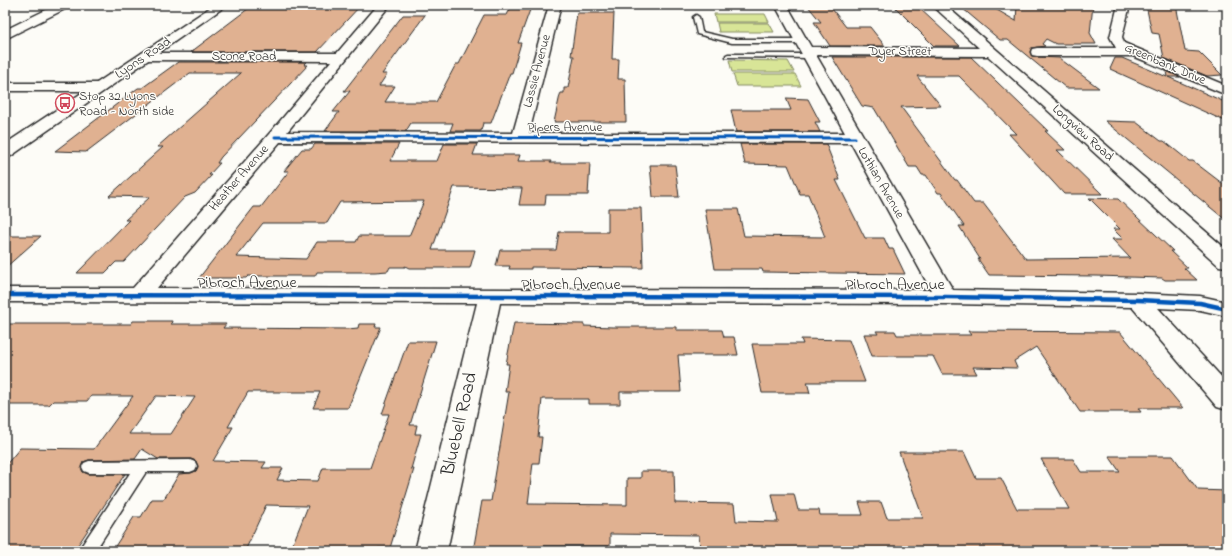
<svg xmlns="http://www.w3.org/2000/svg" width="1232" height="556" viewBox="0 0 1232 556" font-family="'Indie Flower',sans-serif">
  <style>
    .green { fill: #d8e597; stroke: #828861 }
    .building { fill: #e0b191; stroke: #2b2b2b; fill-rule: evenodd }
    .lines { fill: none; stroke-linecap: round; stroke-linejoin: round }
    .service-casing { stroke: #2b2b2b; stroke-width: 3 }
    .minor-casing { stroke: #2b2b2b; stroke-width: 3 }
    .tertiary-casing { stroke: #2b2b2b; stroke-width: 3 }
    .service { fill: #fdfcf7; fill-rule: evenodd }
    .minor { fill: #fdfcf7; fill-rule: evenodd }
    .tertiary { fill: #fdfcf7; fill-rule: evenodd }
    .cycleway-far1-casing { stroke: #fdfcf7; stroke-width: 4.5 }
    .cycleway-casing { stroke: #fdfcf7; stroke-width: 7 }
    .cycleway-far1 { stroke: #0057b8; stroke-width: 3 }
    .cycleway { stroke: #0057b8; stroke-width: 4.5 }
    .labels { text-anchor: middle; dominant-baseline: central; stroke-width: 3; stroke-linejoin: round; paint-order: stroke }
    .far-street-label { font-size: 13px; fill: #2b2b2b; stroke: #fdfcf7 }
    .far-poi-label { font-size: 13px; fill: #2b2b2b; stroke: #fdfcf7; text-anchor: start }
    .street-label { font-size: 16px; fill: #2b2b2b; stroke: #fdfcf7 }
    .near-street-label { font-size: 19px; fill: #2b2b2b; stroke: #fdfcf7 }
  </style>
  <rect width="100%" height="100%" fill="#fdfcf7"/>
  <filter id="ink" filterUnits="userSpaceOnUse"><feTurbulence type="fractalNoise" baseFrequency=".025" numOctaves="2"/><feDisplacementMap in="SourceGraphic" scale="8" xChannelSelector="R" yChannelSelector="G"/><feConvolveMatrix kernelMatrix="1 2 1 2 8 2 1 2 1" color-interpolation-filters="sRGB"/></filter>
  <g filter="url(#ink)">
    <g class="green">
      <path d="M714,14H765L769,22H716Z"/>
      <path d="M717,23H769L774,32H719Z"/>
      <path d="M729,60L788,61L794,72H732Z"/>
      <path d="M733,74H795L801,86H737Z"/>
    </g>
    <g class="building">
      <path d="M253,5H361L317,52H191Z"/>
      <path d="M512,5H530L529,7H531L518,43H521L512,73H510L491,123H483L481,131H450L453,123H411L406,131H325L339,112H333L350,91H344L403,15H425L382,74H387L379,86H395L385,102H436L456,64H459L484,15H507Z"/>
      <path d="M807,5H829L846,27H870L885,46H830L814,22H821Z"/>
      <path d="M1017,5H1093L1090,33L1096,44H1056L1046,39L1042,44L1045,46L1032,48L1030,52L1032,56L1037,57L1059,58L1099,88H1066L1008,40H1000L962,8L992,7L1016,21Z"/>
      <path d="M1146,5H1176L1185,51L1199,52L1222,75L1207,76L1164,58L1159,34L1152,33Z"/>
      <path d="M895,7H918L960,46H934Z"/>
      <path d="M577,13H614L612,59H619L618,79H625L626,122H554L560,95L561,93H564V88H568L574,56H571Z"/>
      <path d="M832,57H971L1048,131H1045L1065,150H1057L1102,194H1064L1009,134H1016L959,76H917L941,106L901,107L955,180H957L974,203H983L1026,259L1130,258L1112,239H1123L1113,229H1120L1089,198L1118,199L1173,251H1170L1188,268H1184L1197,280H1165L1162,278L1097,276L989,275L978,259H980L959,226H964L941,193H938L926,175H922L917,167H909L874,108L862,106Z"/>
      <path d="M1115,58H1122L1167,77L1166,71L1180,77H1168L1227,103V122L1110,69Z"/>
      <path d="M178,62H307L304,65H308L221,157L217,163H220L209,175H212L195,193L185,197L124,262H116L105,273H77L129,220H125L150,197L109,196L163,147H157L241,73H190L86,152L55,151L138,88H142Z"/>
      <path d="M786,98L808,99L820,122H815L820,132H736L731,110H791Z"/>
      <path d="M1105,121L1136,122L1161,141H1164L1189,161H1193L1227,187V221Z"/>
      <path d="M315,144H399L390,161H437L444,144H477L473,155H520L518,161H551L550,163H590L588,195H546L545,205H519L522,188L454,187L432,250H475L470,268H409L405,266V267H390L388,271L375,272H317L315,276H248L246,278H199L254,207H261L289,171H284L302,149H311ZM424,201L409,236H359L356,242H317L306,259L236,257L263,223H327L340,202Z"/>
      <path d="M740,144H826L840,180H836L865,238H884L889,249H893L905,274L763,272L762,269H715L705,209H738L744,236L825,237L808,194H800L788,165L745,164Z"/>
      <path d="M650,165H675L679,197H653Z"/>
      <path d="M608,208H641L643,268L531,267V269H509L510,266H496L500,250H556L559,232H608Z"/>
      <path d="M5,236H41L5,268Z"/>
      <path d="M133,321H172L171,324H226L223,328L348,329L358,328L359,324H376L375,327H381L348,408H313L320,392H248L228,427H233L213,461L266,462L262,468H283L277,480L318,481L323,468H370L389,414H382L408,341H436L410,425H417L415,434H421L411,469H414L390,548H378L377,551H290L308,506L266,505L245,551H112L134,517H141L152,499H164L179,474L191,473L196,471L198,467L196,461L191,459H158L142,449L135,459L89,460L83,462L81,468L83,472L88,474H125L74,551H5V466L20,448L94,449L133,396H91L87,401H53L49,405H5V324H131ZM156,396L195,397L171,434H129Z"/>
      <path d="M514,323L584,324V326L613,327H676V330H722L724,337H734L738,355H678L681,392H620V404H589V399H542L538,437H542L539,463H533L528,504L627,505V478H641V471H674L675,503L734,504L736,521L778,522L772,494H794L798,510H819L820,515H863L859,502H881L887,518H923L899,452H964L976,478H1001L1017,509H1069L1041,459H1073L1081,472H1120L1109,456H1173L1198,490L1227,491V551H700L699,535L610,534V546H542V551H473L482,501H491L509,392H505L509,364H506Z"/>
      <path d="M876,331H895L897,335H971L968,331L1120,332L1183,408H1138L1141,412H1080L1036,347L1014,361L1017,368L973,367L977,374H942L933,356H872L864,334H878Z"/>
      <path d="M801,339L849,340L865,382H807L810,393H762L752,344H803Z"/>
    </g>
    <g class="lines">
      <g class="service-casing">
        <g id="service">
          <path d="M696,15L699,17L702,32L732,39H801L804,41L801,43H732L697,34L693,17Z"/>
          <path d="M728,54H810L813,56L810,58L726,57V55Z"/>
          <path d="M190,460L195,462L197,466L195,470L190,472H146L95,551H78L130,473H89L84,471L82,467L84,463L89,461Z"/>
        </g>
      </g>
      <g class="minor-casing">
        <g id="minor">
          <path d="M56,5H71L69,7L5,39V30Z"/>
          <path d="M378,5H390L287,132L513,133L549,5H561L529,133H845L775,5H787L811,47L979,48L932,5H945L1227,250V267L1219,266L988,56L816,55L953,290L1138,293L1200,296L1227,302V316L1200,310L1158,308L1227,383V410L1217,407L1132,307L946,304L500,303L447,551H415L477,303L5,302V288H133L269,134L331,61L147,60L142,59L140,56L142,53H337ZM280,142L851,143L931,290L157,288Z"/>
          <path d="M1118,5H1130L1122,37L1124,43L1227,86V95L1133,56H1037L1032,55L1031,52L1032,49L1037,48H1116L1110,37Z"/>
          <path d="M5,83H100L105,84L107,87L105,90L100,91H5Z"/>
        </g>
      </g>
      <g class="tertiary-casing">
        <path id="tertiary" d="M214,5H227L11,156L5,157V144Z"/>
      </g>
      <use href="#service" class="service"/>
      <use href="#minor" class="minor"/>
      <use href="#tertiary" class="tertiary"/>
      <g class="cycleway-far1-casing">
        <path id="cycleway-far1" d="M275,137L855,138"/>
      </g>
      <g class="cycleway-casing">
        <path id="cycleway" d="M5,295L946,297L1138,300L1200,303L1227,309"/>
      </g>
      <use href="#cycleway-far1" class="cycleway-far1"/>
      <use href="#cycleway" class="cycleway"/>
    </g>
  </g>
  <defs>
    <g id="bus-ring" transform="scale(1)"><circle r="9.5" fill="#fdfcf7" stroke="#d1495b" stroke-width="1.5"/><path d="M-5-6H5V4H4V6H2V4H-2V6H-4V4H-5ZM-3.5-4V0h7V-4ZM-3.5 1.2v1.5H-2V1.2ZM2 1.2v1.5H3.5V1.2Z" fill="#d1495b"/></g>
  </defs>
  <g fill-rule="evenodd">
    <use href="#bus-ring" x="65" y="103"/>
  </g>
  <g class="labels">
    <g class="far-street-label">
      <text x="900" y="51">Dyer Street</text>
      <text x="244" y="56">Scone Road</text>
      <text transform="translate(143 58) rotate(-34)">Lyons Road</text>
      <text transform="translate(1165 64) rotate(23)">Greenbank Drive</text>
      <text transform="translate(537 71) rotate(-75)">Lassie Avenue</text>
      <text x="565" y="127">Pipers Avenue</text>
      <text transform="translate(1083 133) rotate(42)">Longview Road</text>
      <text transform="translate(239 178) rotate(-49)">Heather Avenue</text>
      <text transform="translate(881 183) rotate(60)">Lothian Avenue</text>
    </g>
    <g class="far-poi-label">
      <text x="79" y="96">Stop 32 Lyons<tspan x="79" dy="15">Road - North side</tspan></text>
    </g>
    <g class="street-label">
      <text x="247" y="283">Pibroch Avenue</text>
      <text x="571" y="285">Pibroch Avenue</text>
      <text x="895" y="285">Pibroch Avenue</text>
    </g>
    <g class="near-street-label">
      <text transform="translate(460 424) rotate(-77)">Bluebell Road</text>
    </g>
  </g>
  <rect width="1232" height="556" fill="none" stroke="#fdfcf7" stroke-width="20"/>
  <rect x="10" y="10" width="1212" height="536" fill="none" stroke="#2b2b2b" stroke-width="1.5" filter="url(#ink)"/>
</svg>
